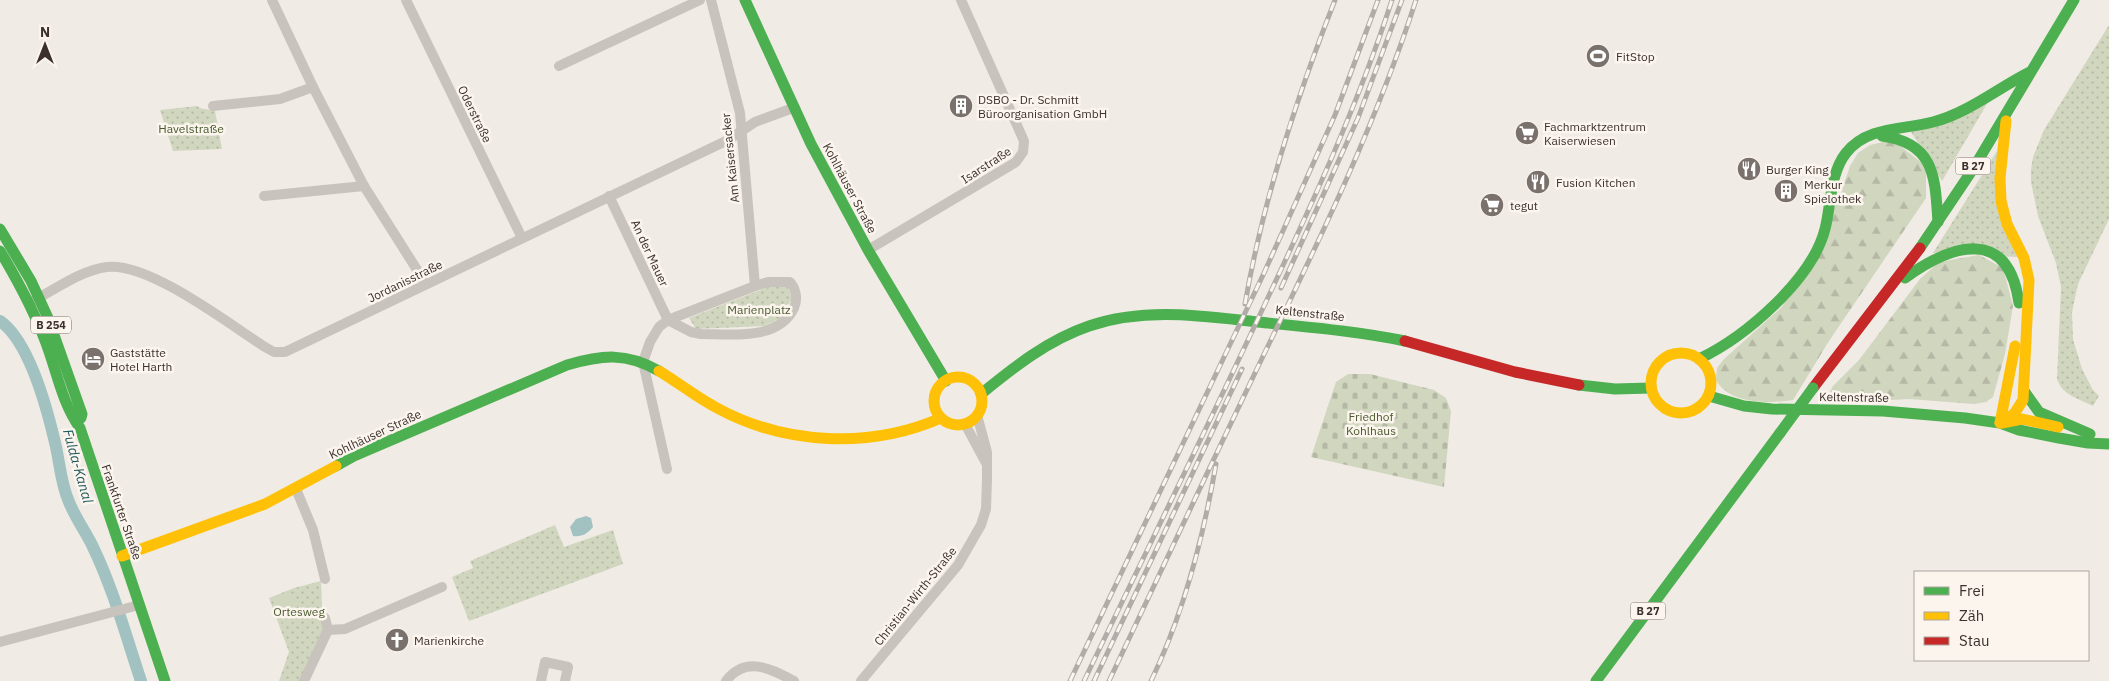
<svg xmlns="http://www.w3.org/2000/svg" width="2109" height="681" viewBox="0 0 2109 681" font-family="'IBM Plex Sans',sans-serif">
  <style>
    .grass { fill: url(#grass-dots) }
    .forest { fill: url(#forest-firs) }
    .cemetery { fill: url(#cemetery-stones) }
    .pitch { fill: #d1d6bf }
    .water { fill: #a1c2c1 }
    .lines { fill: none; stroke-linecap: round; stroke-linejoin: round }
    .canal { stroke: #a1c2c1; stroke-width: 12 }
    .street { stroke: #c9c3be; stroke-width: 10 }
    .fast { stroke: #4caf50; stroke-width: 11 }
    .slow { stroke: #ffc107; stroke-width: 11 }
    .jam { stroke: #c62828; stroke-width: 11 }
    .rail-casing { stroke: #b1aca8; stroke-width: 5 }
    .rail { stroke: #fbf5ee; stroke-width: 3; stroke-dasharray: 9; stroke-linecap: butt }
    .fast-bridge { stroke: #4caf50; stroke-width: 11 }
    .labels { text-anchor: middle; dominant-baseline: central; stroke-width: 5; stroke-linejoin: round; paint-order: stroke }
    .shield { fill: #fbf5ee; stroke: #756b66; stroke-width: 1 }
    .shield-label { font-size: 11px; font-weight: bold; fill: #3b302b }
    .poi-label { font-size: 12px; fill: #3b302b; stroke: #fbf5ee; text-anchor: start }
    .street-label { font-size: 12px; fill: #3b302b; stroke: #fbf5ee }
    .park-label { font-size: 12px; fill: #4a5a2e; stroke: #fbf5ee }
    .water-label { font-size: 14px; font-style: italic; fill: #1f5a5e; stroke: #fbf5ee }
  </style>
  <defs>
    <pattern id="grass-dots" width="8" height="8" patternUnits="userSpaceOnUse" patternTransform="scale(1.25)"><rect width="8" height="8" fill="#d1d6bf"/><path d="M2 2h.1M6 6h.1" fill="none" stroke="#b4b8a4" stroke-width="1.8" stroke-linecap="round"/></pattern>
    <pattern id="forest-firs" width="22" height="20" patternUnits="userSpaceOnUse" patternTransform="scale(1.25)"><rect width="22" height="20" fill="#d1d6bf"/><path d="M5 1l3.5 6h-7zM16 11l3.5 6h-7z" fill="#b4b8a4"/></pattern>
    <pattern id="cemetery-stones" width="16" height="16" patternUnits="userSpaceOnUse" patternTransform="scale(1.25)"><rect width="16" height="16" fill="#d1d6bf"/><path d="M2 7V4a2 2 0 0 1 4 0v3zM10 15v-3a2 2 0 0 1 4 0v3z" fill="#b4b8a4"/></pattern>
  </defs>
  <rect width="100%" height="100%" fill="#f0ebe5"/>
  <g class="grass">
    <path d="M2109,25V219L2078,284L2072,312L2073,339L2082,369L2093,390L2099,396L2093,406C2079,399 2062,395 2057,379L2061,287L2056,263L2038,216L2031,182V170L2033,157L2044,130Z"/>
    <path d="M1988,102L1942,181L1911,132Z"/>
    <path d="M197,106L200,108L215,111L222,149L173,151L160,110Z"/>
    <path d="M1997,151L2017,257L1933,253Z"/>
    <path d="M773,285H787L792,298L789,304L778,308L781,318L764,326L696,329L689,318Z"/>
    <path d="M555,525L564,547L613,530L623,564L469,621L452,577L473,568L470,561Z"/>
    <path d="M321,581L323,633L301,681H279L289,652L269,598L294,588Z"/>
  </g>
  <g class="forest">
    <path d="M1883,142H1895L1926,166V198L1829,341L1793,400C1769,404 1729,404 1716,380L1717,368L1724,359L1782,307L1840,196L1850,166L1858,153L1870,145Z"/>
    <path d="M1979,255L2003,268L2013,306L2005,354L1993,397L1986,402L1974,404L1909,399L1838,403H1824L1833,386L1859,360L1920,279L1939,262Z"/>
  </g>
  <path class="cemetery" d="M1348,374H1370L1434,390L1446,398L1451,411L1444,487L1311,457L1336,382Z"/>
  <path class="pitch" d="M290,591L302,618L284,626L272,599Z"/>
  <path class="water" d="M586,516L591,518L593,527C587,534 582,537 573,536L570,527L576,519Z"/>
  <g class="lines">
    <path class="canal" d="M0,321C30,342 48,412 56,447C60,465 61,484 69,502C75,517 85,531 92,545C113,588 126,636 141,681"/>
    <g class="street">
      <path d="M272,0L313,87L364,186L426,284"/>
      <path d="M406,0L522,238"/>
      <path d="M711,0L740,113L755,286"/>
      <path d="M559,66L700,0"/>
      <path d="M213,106L280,99L313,87"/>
      <path d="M264,196L364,186"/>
      <path d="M609,196L668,320"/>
      <path d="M868,250L1016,162L1023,152L1024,141L961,0"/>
      <path d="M35,300C57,288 82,270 107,267C149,262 229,324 265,347L274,352H285L728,140L755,122L793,108"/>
      <path d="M965,424L986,463"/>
      <path d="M667,469L643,362L650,342L659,327L668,320L755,286L768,282H790C796,289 798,299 794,308C778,341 732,334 701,334L691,332L668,320"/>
      <path d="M296,489L313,530L325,579"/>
      <path d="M328,630L345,629L442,587"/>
      <path d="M0,642L139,605"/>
      <path d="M304,681L328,630L325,618"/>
      <path d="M541,681L545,662L568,667L565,681"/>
      <path d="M726,681C746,655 771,669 794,681"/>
      <path d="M861,681L958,565L981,525L986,509L987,479V452L977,415"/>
    </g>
    <g class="fast">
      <path d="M745,0L811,144L868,250L946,381"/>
      <path d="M1882,136C1935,143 1935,177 1938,222"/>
      <path d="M0,229L31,281L48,318L82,414L81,418"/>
      <path d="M1920,248L1973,169L2074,0"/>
      <path d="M0,251C18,281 34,311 46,343C57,372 62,403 80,428L165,681"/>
      <path d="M1905,278C1952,244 2008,226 2019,303"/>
      <path d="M1699,359C1745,337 1812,280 1825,229C1831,206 1830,173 1846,153C1867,126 1903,130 1933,122C1968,113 1998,88 2030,72"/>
      <path d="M1579,385L1615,389L1651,388"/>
      <path d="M2024,391L2039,412L2090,434"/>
      <path d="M981,394C1014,367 1048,340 1089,326C1145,307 1202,316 1258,322C1307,327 1356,331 1405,341"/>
      <path d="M1709,396L1744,406L1772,409L1883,411L1965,418L2000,423L2019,430L2059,438L2088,443L2109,444"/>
      <path d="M336,466L354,456L567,365C602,355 626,352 659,371"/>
      <path d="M1596,681L1780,433"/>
    </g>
    <g class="slow">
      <circle cx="1681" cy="383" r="30"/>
      <path d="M659,371C679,383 696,397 717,408C785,445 870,449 941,418"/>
      <circle cx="958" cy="401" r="24"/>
      <path d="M2000,423L2014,414L2023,400L2029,280L2024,258L2007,224L2001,201L2000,178L2006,121"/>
      <path d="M2000,423L2015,346"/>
      <path d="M2002,423L2022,419L2058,427"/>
      <path d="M122,556L265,504L336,466"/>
    </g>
    <g class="jam">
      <path d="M1405,341L1515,372L1579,385"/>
      <path d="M1813,388L1920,248"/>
    </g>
    <g class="rail-casing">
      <g id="rail">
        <path d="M1281,288L1358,118L1402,0"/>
        <path d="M1245,304C1263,200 1296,99 1335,0"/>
        <path d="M1070,681L1264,273L1335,115L1378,0"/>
        <path d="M1084,681C1144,556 1205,432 1264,306C1311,206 1358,105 1392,0"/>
        <path d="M1094,681L1242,369"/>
        <path d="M1109,681C1161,571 1213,460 1266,350C1321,237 1377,121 1416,0"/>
        <path d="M1151,681C1184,613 1203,539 1216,464"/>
      </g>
    </g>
    <use href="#rail" class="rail"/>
    <path class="fast-bridge" d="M1780,433L1813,388"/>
  </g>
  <defs>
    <g id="stadium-disc" transform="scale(1.25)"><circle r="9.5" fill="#7a716c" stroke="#fbf5ee"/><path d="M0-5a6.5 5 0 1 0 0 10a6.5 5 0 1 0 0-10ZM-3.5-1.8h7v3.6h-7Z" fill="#fff"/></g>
    <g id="building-disc" transform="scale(1.25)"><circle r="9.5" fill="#7a716c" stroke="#fbf5ee"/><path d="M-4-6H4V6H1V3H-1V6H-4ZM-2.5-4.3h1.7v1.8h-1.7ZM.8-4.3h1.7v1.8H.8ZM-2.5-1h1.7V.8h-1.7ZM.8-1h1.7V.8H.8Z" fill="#fff"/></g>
    <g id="supermarket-disc" transform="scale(1.25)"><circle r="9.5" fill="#7a716c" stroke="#fbf5ee"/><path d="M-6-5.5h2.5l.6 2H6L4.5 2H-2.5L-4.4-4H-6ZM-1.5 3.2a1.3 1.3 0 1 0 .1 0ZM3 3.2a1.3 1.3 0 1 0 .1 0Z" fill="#fff"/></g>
    <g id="restaurant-disc" transform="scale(1.25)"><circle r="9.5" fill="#7a716c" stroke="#fbf5ee"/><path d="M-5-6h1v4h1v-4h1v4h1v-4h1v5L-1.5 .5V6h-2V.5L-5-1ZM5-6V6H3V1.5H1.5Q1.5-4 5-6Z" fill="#fff"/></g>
    <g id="hotel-disc" transform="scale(1.25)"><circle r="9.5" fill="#7a716c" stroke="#fbf5ee"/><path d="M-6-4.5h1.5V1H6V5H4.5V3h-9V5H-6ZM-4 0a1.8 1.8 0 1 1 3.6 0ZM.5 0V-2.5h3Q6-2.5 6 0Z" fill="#fff"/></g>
    <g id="church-disc" transform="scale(1.25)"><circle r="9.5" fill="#7a716c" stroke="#fbf5ee"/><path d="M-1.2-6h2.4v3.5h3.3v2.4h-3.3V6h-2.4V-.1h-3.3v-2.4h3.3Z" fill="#fff"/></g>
  </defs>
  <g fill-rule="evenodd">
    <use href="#stadium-disc" x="1598" y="56"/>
    <use href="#building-disc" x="961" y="106"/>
    <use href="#supermarket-disc" x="1527" y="133"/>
    <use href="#restaurant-disc" x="1749" y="169"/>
    <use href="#restaurant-disc" x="1538" y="182"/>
    <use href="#building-disc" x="1786" y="191"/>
    <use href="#supermarket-disc" x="1492" y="205"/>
    <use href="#hotel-disc" x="93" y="359"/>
    <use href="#church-disc" x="397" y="640"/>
  </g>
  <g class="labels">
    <g class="shield">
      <rect x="1955.5" y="157.5" width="35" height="17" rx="4"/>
      <rect x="31" y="316.5" width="40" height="17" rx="4"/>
      <rect x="1630.5" y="602.5" width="35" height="17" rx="4"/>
    </g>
    <g class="shield-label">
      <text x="1973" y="166">B 27</text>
      <text x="51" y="325">B 254</text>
      <text x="1648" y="611">B 27</text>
    </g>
    <g class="poi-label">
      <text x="1616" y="56">FitStop</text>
      <text x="978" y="99">DSBO - Dr. Schmitt<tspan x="978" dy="14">Büroorganisation GmbH</tspan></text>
      <text x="1544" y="126">Fachmarktzentrum<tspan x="1544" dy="14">Kaiserwiesen</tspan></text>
      <text x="1766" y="169">Burger King</text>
      <text x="1556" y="182">Fusion Kitchen</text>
      <text x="1804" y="184">Merkur<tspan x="1804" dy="14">Spielothek</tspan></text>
      <text x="1510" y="205">tegut</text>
      <text x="110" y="352">Gaststätte<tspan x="110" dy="14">Hotel Harth</tspan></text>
      <text x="414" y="640">Marienkirche</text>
    </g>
    <g class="street-label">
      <text transform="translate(475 114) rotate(64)">Oderstraße</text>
      <text transform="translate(730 158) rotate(-96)">Am Kaisersacker</text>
      <text transform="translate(986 165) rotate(-33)">Isarstraße</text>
      <text transform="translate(850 188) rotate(62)">Kohlhäuser Straße</text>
      <text transform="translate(650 253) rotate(65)">An der Mauer</text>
      <text transform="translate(405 281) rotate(-26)">Jordanisstraße</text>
      <text transform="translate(1310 313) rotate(6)">Keltenstraße</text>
      <text transform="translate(1854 397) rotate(1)">Keltenstraße</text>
      <text transform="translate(375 434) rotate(-25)">Kohlhäuser Straße</text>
      <text transform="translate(122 512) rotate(71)">Frankfurter Straße</text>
      <text transform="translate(915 596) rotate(-51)">Christian-Wirth-Straße</text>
    </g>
    <g class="park-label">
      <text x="191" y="128">Havelstraße</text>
      <text x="759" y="309">Marienplatz</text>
      <text x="1371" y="416">Friedhof<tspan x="1371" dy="14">Kohlhaus</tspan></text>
      <text x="299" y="611">Ortesweg</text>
    </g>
    <g class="water-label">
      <text transform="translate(78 466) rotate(74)">Fulda-Kanal</text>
    </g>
  </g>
  <rect x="1914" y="571" width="175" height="90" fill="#fbf5ee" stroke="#aea6a0"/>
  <rect x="1924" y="587" width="25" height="8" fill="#4caf50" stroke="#aea6a0"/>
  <text x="1959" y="596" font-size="15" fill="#3b302b">Frei</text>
  <rect x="1924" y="612" width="25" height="8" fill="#ffc107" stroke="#aea6a0"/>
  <text x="1959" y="621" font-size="15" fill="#3b302b">Zäh</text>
  <rect x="1924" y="637" width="25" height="8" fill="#c62828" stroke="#aea6a0"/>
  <text x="1959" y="646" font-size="15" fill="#3b302b">Stau</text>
  <g transform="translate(45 45)" stroke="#fbf5ee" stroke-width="4" paint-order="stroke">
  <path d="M0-4L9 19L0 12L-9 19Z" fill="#3b302b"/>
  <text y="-8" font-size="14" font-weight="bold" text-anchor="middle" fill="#3b302b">N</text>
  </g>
</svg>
